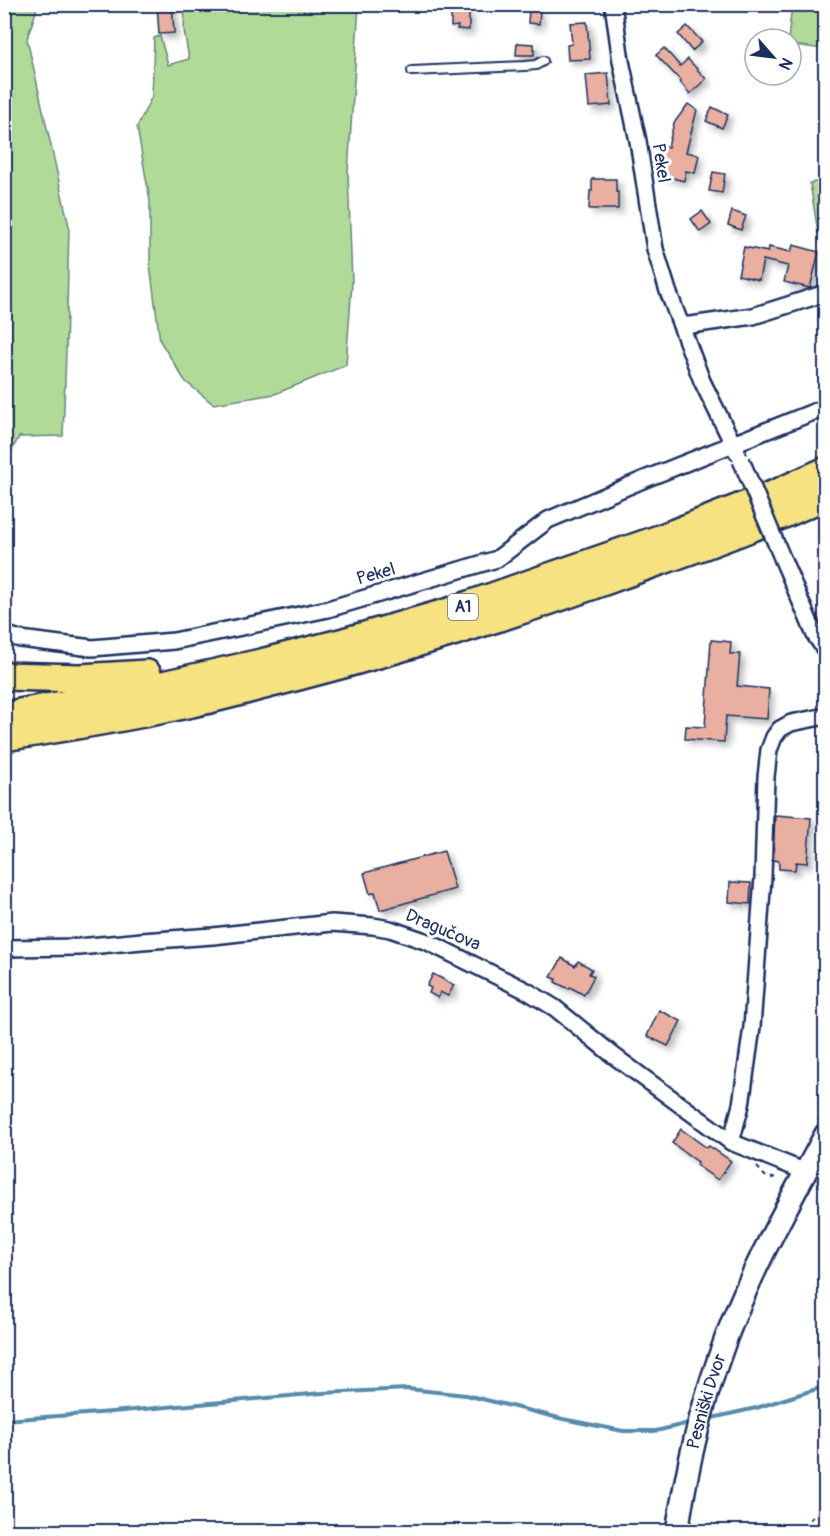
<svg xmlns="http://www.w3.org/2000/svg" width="830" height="1536" viewBox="0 0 830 1536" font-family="Pangolin,sans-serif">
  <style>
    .green { fill: #b1da98; stroke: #66847b; stroke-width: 1.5 }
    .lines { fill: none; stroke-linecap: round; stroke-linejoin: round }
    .stream { stroke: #568bab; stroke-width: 4 }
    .building { fill: #e9b0a1; stroke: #1b2f5e; stroke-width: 1.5; filter: url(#shadow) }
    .service-casing { stroke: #1b2f5e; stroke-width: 12 }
    .minor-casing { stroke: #1b2f5e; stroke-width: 20 }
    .secondary-casing { stroke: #1b2f5e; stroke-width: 26 }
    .motorway-casing { stroke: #1b2f5e; stroke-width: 32 }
    .path { stroke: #1b2f5e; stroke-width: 2; stroke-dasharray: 4.5 4.5; stroke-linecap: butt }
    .service { stroke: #fff; stroke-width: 8 }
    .minor { stroke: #fff; stroke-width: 15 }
    .secondary { stroke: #fff; stroke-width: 21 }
    .motorway { stroke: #f6e281; stroke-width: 27 }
    .minor-bridge-casing { stroke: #1b2f5e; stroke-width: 20; stroke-linecap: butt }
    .minor-bridge { stroke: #fff; stroke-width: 15 }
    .labels { text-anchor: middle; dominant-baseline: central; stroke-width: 6; stroke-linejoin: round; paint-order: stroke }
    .shield { fill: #fff; stroke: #5f6d8e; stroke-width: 1.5 }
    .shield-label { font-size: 16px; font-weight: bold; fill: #1b2f5e }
    .street-label { font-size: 18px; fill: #1b2f5e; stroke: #fff }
  </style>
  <defs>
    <filter id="shadow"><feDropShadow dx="4.5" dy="4.5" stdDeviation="3" flood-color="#0004"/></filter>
  </defs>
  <rect width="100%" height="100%" fill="#fff"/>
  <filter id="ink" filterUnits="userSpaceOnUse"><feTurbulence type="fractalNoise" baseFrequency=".0167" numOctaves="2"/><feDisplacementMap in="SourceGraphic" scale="12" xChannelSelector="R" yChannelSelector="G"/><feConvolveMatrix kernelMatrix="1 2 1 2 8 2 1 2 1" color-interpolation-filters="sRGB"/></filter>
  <g filter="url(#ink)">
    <g class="green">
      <path d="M5,4L38,5L27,39L69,226L66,351L63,436L19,437L5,463Z"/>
      <path d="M185,5H359L348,172L352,283L346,365L275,394L213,404L185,381L160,341L150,265V201L137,127L152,96L154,38L160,36L168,65L189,59L184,30Z"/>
      <path d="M792,5H825V49L791,45V39H788Z"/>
      <path d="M825,180H826L825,235L818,233L810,183Z"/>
    </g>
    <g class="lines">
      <g class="stream">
        <path d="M712,1418L756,1408L826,1386"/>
        <path d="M4,1420L112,1412L322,1393L408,1389L466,1395L563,1419L623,1431H656L689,1423"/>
      </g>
    </g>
    <g class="building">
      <path d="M157,4H172L174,33L159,34Z"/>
      <path d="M529,10L540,11L539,24L528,23Z"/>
      <path d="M469,11V30L457,29L458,26L451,27V12Z"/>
      <path d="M587,22L590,59L568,60L567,45L572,44L570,23Z"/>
      <path d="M687,26L702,42L692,51L678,34Z"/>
      <path d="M517,43L534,44V55H516Z"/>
      <path d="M664,48L680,66L688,59L706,79L690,94L680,82L681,81L656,55Z"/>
      <path d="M608,73L611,105L589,107L586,75Z"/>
      <path d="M688,104L697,110L686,152L699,155L695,173L686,171L684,181L658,174L662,159L659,158L662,146L668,147L674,123Z"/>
      <path d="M712,107L728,115L722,128L706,121Z"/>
      <path d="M713,172L725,174L722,193L709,191Z"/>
      <path d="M592,179H616V192H618V209H589L590,191H592Z"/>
      <path d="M702,211L711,224L700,232L691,219Z"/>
      <path d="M732,211L746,216L741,230L728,225Z"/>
      <path d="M793,245L819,252L810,288L784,282L788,266L763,260L759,280L738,275L744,247L768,252L769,247L791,252Z"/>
      <path d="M711,640L731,642L730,654H740L737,686L769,689L767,719L726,716L724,742L685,739L686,726L705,727Z"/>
      <path d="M775,815L811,818L807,863L796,862L795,870L779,869V861L773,860Z"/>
      <path d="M444,851L455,889L380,910L375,892L370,894L364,873Z"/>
      <path d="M730,882L751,883L750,904L729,902Z"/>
      <path d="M562,958L575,966L578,961L592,969L589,974L594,976L584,995L570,987L569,989L555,982L556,979L551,977Z"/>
      <path d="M433,974L454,985L448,996L440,992L438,998L429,993L431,988L427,986Z"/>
      <path d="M659,1010L681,1021L668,1046L647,1036Z"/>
      <path d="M681,1129L707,1148L709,1146L731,1161L718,1180L696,1165L698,1162L672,1143Z"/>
    </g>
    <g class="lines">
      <g class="service-casing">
        <path id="service" d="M412,71L525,66L536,65L543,61"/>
      </g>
      <g class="minor-casing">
        <g id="minor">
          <path d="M613,4L621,61L638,141L655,249L668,291L702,381L737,452"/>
          <path d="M681,325H691L753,316L826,293"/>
          <path d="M783,560L815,635L826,651"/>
          <path d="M4,634L20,639L92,648L174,641L328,609L497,559L548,520L645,479L826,407"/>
          <path d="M4,948L79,947L142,941L213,936L332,923L373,926L390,929L428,942L527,991L555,1008L614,1056L731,1142L806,1172"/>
          <path d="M731,1142L741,1105L752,1027L763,877L766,777L769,750L774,737L780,729L791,723L826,716"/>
        </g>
      </g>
      <g class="secondary-casing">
        <g id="secondary">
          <path id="s1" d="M677,1532C686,1473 699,1414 719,1358C745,1280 787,1207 826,1134"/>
        </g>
      </g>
      <g class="motorway-casing">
        <g id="motorway">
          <path d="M4,676L80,678L147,674"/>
          <path d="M4,716L136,691L261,663L344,642L446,613L662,538L775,494L826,471"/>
          <path d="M4,737C67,727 130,717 192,703C222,697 251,688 280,681C395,651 507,617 618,576C688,551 759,527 826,495"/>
        </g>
      </g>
      <g class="path">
        <path d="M818,1120L826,1107"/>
        <path d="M757,1167L765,1176L773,1178L777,1175"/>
        <path d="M797,1532L826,1504"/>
      </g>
      <use href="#service" class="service"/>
      <use href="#minor" class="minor"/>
      <use href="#secondary" class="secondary"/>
      <use href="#motorway" class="motorway"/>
      <g class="minor-bridge-casing">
        <path id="minor-bridge" d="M741,460L783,560"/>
      </g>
      <use href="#minor-bridge" class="minor-bridge"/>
    </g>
  </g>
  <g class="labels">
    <rect class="shield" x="448" y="594" width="30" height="26" rx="4.5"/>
    <g class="shield-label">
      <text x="463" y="607">A1</text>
    </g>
    <g class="street-label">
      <text transform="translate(661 163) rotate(81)">Pekel</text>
      <text transform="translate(376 574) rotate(-16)">Pekel</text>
      <text transform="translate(443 930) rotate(23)">Dragučova</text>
      <text stroke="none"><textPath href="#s1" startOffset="134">Pesniški Dvor</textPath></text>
    </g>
  </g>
  <rect width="830" height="1536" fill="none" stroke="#fff" stroke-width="24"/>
  <rect x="12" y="12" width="806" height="1512" fill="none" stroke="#1b2f5e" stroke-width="2" filter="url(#ink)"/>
  <g transform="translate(773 57) rotate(118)"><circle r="28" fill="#ffffff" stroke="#a4acbf" stroke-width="1.5"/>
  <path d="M0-4.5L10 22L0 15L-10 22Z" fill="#1b2f5e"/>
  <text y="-9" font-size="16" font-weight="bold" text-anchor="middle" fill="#1b2f5e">N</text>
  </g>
</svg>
